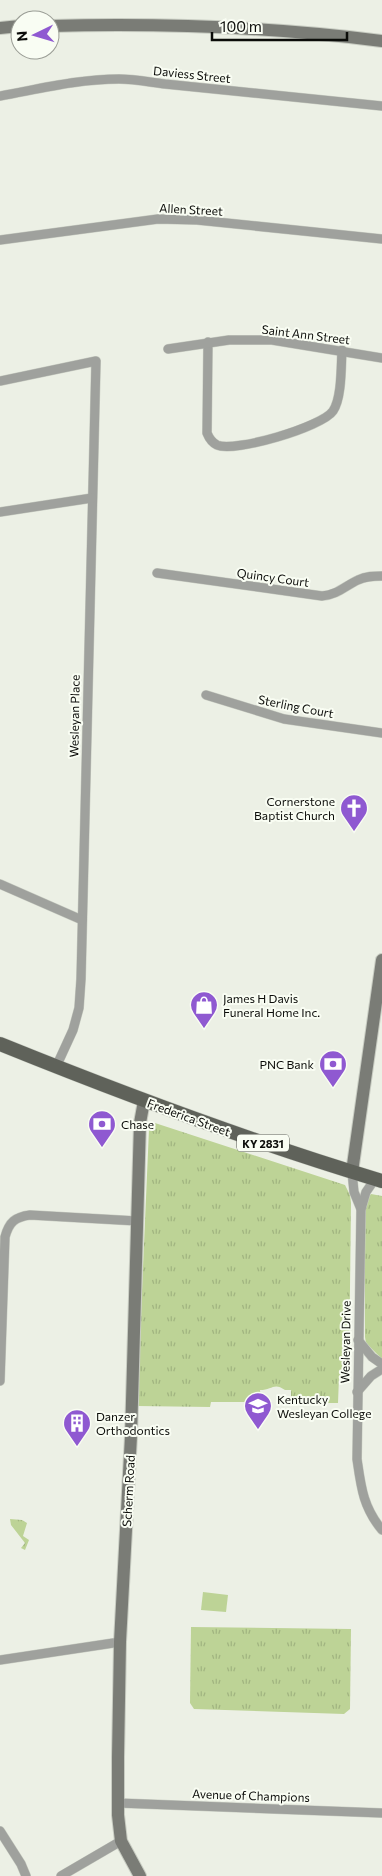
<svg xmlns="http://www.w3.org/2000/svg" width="382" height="1876" viewBox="0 0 382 1876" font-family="Commissioner,sans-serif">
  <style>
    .grass { fill: url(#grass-tufts) }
    .garden { fill: #bdd396 }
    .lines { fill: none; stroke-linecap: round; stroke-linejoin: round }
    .street-casing { stroke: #c8ccc2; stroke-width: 10 }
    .secondary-casing { stroke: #c8ccc2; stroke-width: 14 }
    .primary-casing { stroke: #c8ccc2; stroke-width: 15 }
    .street { stroke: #9fa19d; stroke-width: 9 }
    .secondary { stroke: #7a7c76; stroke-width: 12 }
    .primary { stroke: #5f625a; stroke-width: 14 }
    .labels { text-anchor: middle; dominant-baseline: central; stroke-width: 4; stroke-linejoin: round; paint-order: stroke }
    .shield { fill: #f9fdf3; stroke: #52544f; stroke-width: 1 }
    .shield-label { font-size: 11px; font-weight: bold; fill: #0b0c09 }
    .street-label { font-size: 12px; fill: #0b0c09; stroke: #f9fdf3 }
    .poi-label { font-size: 12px; fill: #0b0c09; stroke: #f9fdf3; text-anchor: start }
  </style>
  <defs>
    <pattern id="grass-tufts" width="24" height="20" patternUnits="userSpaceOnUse" patternTransform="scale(1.25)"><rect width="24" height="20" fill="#bdd396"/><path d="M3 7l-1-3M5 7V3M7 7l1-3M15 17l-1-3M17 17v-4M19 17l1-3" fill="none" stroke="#a1b480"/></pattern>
  </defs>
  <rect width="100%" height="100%" fill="#ecf0e5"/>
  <g class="grass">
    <path d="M155,1123L345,1185L350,1195L351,1203L349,1373L348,1376L339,1377L338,1403H291V1390H285C274,1382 272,1390 260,1390L261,1402H211L210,1407L137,1406L149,1129L151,1125Z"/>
    <path d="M371,1194L382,1196V1359L366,1343L365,1337V1208L367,1198Z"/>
    <path d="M10,1519L22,1520L27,1523L23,1536L29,1540L25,1550L21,1548L25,1543L11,1525Z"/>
    <path d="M191,1627L351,1629L350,1709L344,1714L194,1709L190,1703Z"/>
  </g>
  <path class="garden" d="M203,1592L228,1595L226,1612L201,1610Z"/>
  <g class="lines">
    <g class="street-casing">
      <g id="street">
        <path d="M0,96C39,89 79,79 119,79C134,79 149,82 165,84L382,106"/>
        <path d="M0,240L158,219L197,220L382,239"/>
        <path d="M208,342L207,433C209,438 211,442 217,445C234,453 322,427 333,411C342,398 341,366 342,350"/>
        <path d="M168,349L229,340H272L382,358"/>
        <path d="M0,381L96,361L81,979L79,1008L73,1030L56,1067"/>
        <path d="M0,512L92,498"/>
        <path d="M157,573L322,596C337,595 345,586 358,580C366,576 374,576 382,576"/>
        <path d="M206,695L284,719L382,733"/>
        <path d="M0,884L82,920"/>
        <path d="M352,1172L354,1192L361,1209L357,1459C361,1487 363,1507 382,1530"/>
        <path d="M361,1209L366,1192L375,1179"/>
        <path d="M358,1340L372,1357L382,1364"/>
        <path d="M0,1381L5,1237C9,1222 15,1217 30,1215L137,1221"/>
        <path d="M357,1392L371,1376L382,1369"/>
        <path d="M0,1660L120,1642"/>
        <path d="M118,1803L382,1813"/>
        <path d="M0,1831L21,1864L26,1876"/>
        <path d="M61,1876L121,1841"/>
      </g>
    </g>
    <g class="secondary-casing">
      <g id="secondary">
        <path d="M50,26C161,23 272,27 382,41"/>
        <path d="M0,28L20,26"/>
        <path d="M352,1172L382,960"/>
        <path d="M140,1876L121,1841L118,1815V1757L120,1642L131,1436L140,1123L144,1101"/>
      </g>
    </g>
    <g class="primary-casing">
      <path id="primary" d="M0,1044C126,1095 252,1142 382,1181"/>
    </g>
    <use href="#street" class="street"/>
    <use href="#secondary" class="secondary"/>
    <use href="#primary" class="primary"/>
  </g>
  <defs>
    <g id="church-pin" transform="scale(1.4375)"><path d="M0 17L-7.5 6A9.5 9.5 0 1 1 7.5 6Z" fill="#8f59d1" stroke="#f9fdf3"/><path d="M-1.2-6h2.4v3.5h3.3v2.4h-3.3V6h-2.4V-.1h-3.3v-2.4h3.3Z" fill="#fff"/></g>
    <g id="shop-pin" transform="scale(1.4375)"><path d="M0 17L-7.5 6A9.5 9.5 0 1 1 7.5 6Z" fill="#8f59d1" stroke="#f9fdf3"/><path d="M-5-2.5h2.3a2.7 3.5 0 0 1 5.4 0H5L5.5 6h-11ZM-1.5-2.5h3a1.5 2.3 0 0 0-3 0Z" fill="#fff"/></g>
    <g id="bank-pin" transform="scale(1.4375)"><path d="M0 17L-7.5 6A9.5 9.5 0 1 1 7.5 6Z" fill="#8f59d1" stroke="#f9fdf3"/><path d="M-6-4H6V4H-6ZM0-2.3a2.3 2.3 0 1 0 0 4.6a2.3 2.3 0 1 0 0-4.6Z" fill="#fff"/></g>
    <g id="university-pin" transform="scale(1.4375)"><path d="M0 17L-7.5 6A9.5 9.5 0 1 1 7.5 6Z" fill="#8f59d1" stroke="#f9fdf3"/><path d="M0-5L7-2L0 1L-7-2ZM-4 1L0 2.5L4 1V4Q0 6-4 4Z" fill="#fff"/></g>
    <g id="building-pin" transform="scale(1.4375)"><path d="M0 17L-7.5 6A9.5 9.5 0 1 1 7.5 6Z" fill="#8f59d1" stroke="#f9fdf3"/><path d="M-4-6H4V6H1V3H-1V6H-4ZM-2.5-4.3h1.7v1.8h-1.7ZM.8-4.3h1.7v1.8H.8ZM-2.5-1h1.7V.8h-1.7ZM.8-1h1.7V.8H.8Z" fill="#fff"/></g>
  </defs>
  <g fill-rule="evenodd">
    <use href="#church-pin" x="354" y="808"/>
    <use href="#shop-pin" x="204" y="1005"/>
    <use href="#bank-pin" x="333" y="1064"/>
    <use href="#bank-pin" x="102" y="1124"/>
    <use href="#university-pin" x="258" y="1406"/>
    <use href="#building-pin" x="77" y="1423"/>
  </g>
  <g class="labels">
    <rect class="shield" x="237" y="1134.5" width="52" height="17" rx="4"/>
    <g class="shield-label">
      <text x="263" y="1143">KY 2831</text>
    </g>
    <g class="street-label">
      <text transform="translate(192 74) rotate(6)">Daviess Street</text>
      <text transform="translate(191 209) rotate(3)">Allen Street</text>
      <text transform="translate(306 334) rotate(7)">Saint Ann Street</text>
      <text transform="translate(273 577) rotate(8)">Quincy Court</text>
      <text transform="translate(296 706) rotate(11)">Sterling Court</text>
      <text transform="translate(74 716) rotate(-89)">Wesleyan Place</text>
      <text transform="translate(189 1117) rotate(20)">Frederica Street</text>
      <text transform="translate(345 1342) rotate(-89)">Wesleyan Drive</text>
      <text transform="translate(128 1491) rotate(-87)">Scherm Road</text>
      <text transform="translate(251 1795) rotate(2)">Avenue of Champions</text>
    </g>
    <g class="poi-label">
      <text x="335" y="801" text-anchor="end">Cornerstone<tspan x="335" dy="14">Baptist Church</tspan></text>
      <text x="223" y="998">James H Davis<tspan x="223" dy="14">Funeral Home Inc.</tspan></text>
      <text x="314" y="1064" text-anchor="end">PNC Bank</text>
      <text x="121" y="1124">Chase</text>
      <text x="277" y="1399">Kentucky<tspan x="277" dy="14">Wesleyan College</tspan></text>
      <text x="96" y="1416">Danzer<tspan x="96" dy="14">Orthodontics</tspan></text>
    </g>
  </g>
  <g transform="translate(35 35) rotate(265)"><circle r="24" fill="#f9fdf3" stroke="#9a9d95"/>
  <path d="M0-4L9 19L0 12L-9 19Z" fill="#8f59d1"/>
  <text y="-8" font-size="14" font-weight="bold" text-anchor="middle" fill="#0b0c09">N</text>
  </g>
  <path d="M212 32v8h135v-8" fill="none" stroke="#0b0c09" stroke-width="2.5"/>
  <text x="220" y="32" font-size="15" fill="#0b0c09" stroke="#f9fdf3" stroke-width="4" paint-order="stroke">100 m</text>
</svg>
